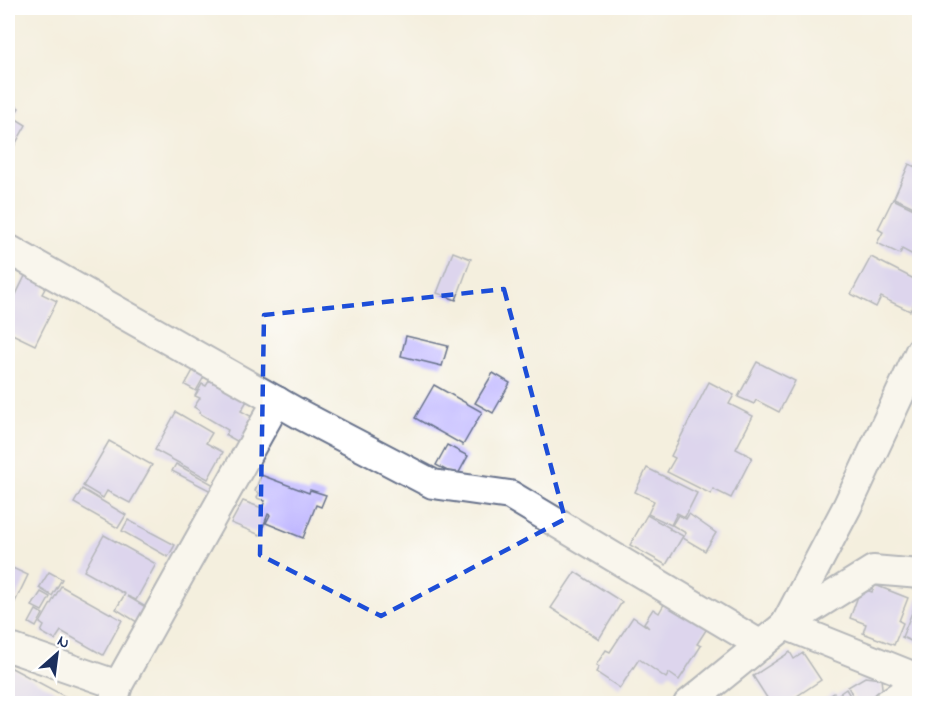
<svg xmlns="http://www.w3.org/2000/svg" width="927" height="711" viewBox="0 0 927 711" font-family="'Indie Flower',sans-serif">
  <style>
    .building { fill: #c0b7ff }
    .lines { fill: none; stroke-linecap: round; stroke-linejoin: round }
    .minor-casing { stroke: #67728b; stroke-width: 32 }
    .minor { stroke: #fff; stroke-width: 28 }
    .marked { fill: none; stroke: #1d4ed8; stroke-width: 4.5; stroke-dasharray: 12 8; stroke-linejoin: round }
  </style>
  <rect width="100%" height="100%" fill="#fff"/>
  <filter id="ink" filterUnits="userSpaceOnUse"><feTurbulence type="fractalNoise" baseFrequency=".0167" numOctaves="2"/><feDisplacementMap in="SourceGraphic" scale="12" xChannelSelector="R" yChannelSelector="G"/><feConvolveMatrix kernelMatrix="1 2 1 2 8 2 1 2 1" color-interpolation-filters="sRGB"/></filter>
  <filter id="wash" filterUnits="userSpaceOnUse"><feTurbulence type="fractalNoise" baseFrequency=".008" numOctaves="4" result="noise"/><feDisplacementMap in="SourceGraphic" scale="24" xChannelSelector="R" yChannelSelector="G"/><feGaussianBlur stdDeviation="1.35" result="paint"/><feColorMatrix in="noise" values="0 0 0 0 0 0 0 0 0 0 0 0 0 0 0 0 0 1.4 0 .05"/><feComposite in="paint" operator="in"/></filter>
  <g filter="url(#wash)">
    <rect width="100%" height="100%" fill="#f4efde"/>
    <g id="blocks">
      <g class="building">
        <path d="M8,101L19,108L13,117L26,125L12,150L8,148Z"/>
        <path d="M909,164L920,169L918,209L894,198Z"/>
        <path d="M893,199L920,212V252L918,251L915,256L902,249L900,254L877,243L883,232L878,229Z"/>
        <path d="M453,252L471,259L456,300L437,293Z"/>
        <path d="M871,257L920,282V292L910,311L881,297L876,307L851,294Z"/>
        <path d="M26,274L47,285L42,294L57,301L35,345L8,332V311Z"/>
        <path d="M406,336L448,346L442,366L401,356Z"/>
        <path d="M757,362L795,381L779,412L756,400L754,404L738,397Z"/>
        <path d="M195,367L206,373L196,391L185,385Z"/>
        <path d="M493,373L510,383L493,413L475,403Z"/>
        <path d="M211,378L248,399L241,411L256,419L242,444L226,435L228,430L199,413L200,411L194,407L200,398L195,396L202,384L206,386Z"/>
        <path d="M709,382L734,395L729,404L753,416L736,449L752,457L731,498L713,489L711,494L667,472L675,458L671,456Z"/>
        <path d="M434,385L482,412L463,445L415,418Z"/>
        <path d="M176,412L212,433L206,443L223,452L208,479L155,450Z"/>
        <path d="M109,441L152,465L130,503L107,491L103,498L83,486Z"/>
        <path d="M447,445L468,456L457,476L436,465Z"/>
        <path d="M176,464L216,486L213,492L172,471Z"/>
        <path d="M647,468L697,493L685,517L677,513L671,525L648,514L654,501L635,492Z"/>
        <path d="M261,475L309,493L310,490L326,495L321,507L316,505L303,538L266,523L270,515L268,514L260,535L231,523L243,501L262,508L265,501L257,498L259,493L255,491Z"/>
        <path d="M82,489L126,515L118,528L74,503Z"/>
        <path d="M689,514L716,533L705,551L683,538L686,533L672,525L678,515L686,519Z"/>
        <path d="M647,515L670,528L669,530L670,529L683,536L666,565L630,545Z"/>
        <path d="M128,520L175,545L168,557L122,531Z"/>
        <path d="M104,535L156,564L136,600L127,596L149,609L140,624L116,609L125,594L84,571Z"/>
        <path d="M8,566L28,575L13,606L8,604Z"/>
        <path d="M49,572L62,579L52,596L39,588Z"/>
        <path d="M575,572L622,602L599,639L551,608Z"/>
        <path d="M875,585L908,598L899,621L903,623L894,645L863,633L866,624L850,618L861,588L872,592Z"/>
        <path d="M61,586L122,620L103,655L61,631L55,640L41,632L44,626L40,623Z"/>
        <path d="M41,592L50,597L42,611L32,606Z"/>
        <path d="M918,598L920,599V645L902,637Z"/>
        <path d="M667,599L708,627L697,644L701,646L679,680L669,673L666,678L639,659L620,688L596,672L599,667L596,665L606,650L610,652L633,617L649,628L644,623L653,609L659,613Z"/>
        <path d="M36,610L43,614L36,627L29,623Z"/>
        <path d="M790,652L794,659L803,653L821,680L785,704H771L753,676Z"/>
        <path d="M8,666L68,698L65,704H8Z"/>
        <path d="M865,677L881,679L883,696L872,704H858L848,687Z"/>
        <path d="M846,689L855,704H817L834,693L836,696Z"/>
      </g>
    </g>
  </g>
  <g filter="url(#ink)">
    <use href="#blocks" fill-opacity="0" stroke="#67728b" stroke-width="1.5"/>
    <g class="lines">
      <g class="minor-casing">
        <g id="minor">
          <path d="M8,249L303,416L433,484L510,495L761,645"/>
          <path d="M785,625L847,507L920,351"/>
          <path d="M785,625L920,679"/>
          <path d="M8,647L118,685"/>
          <path d="M114,704L113,703L118,685L277,401"/>
          <path d="M688,704L785,625L873,570L920,574"/>
          <path d="M887,704L920,682"/>
        </g>
      </g>
      <use href="#minor" class="minor"/>
    </g>
  </g>
  <path d="M0 0H927V711H0ZM504,289L565,519L381,616L260,555L264,315Z" fill="#f4efde" fill-opacity=".55" fill-rule="evenodd"/>
  <path class="marked" d="M504,289L565,519L381,616L260,555L264,315Z"/>
  <rect width="927" height="711" fill="none" stroke="#fff" stroke-width="30"/>
  <g transform="translate(57 654) rotate(28)" stroke="#ffffff" stroke-width="4.5" paint-order="stroke">
  <path d="M0-4.5L10 22L0 15L-10 22Z" fill="#1b2f5e"/>
  <text y="-9" font-size="16" font-weight="bold" text-anchor="middle" fill="#1b2f5e">N</text>
  </g>
</svg>
